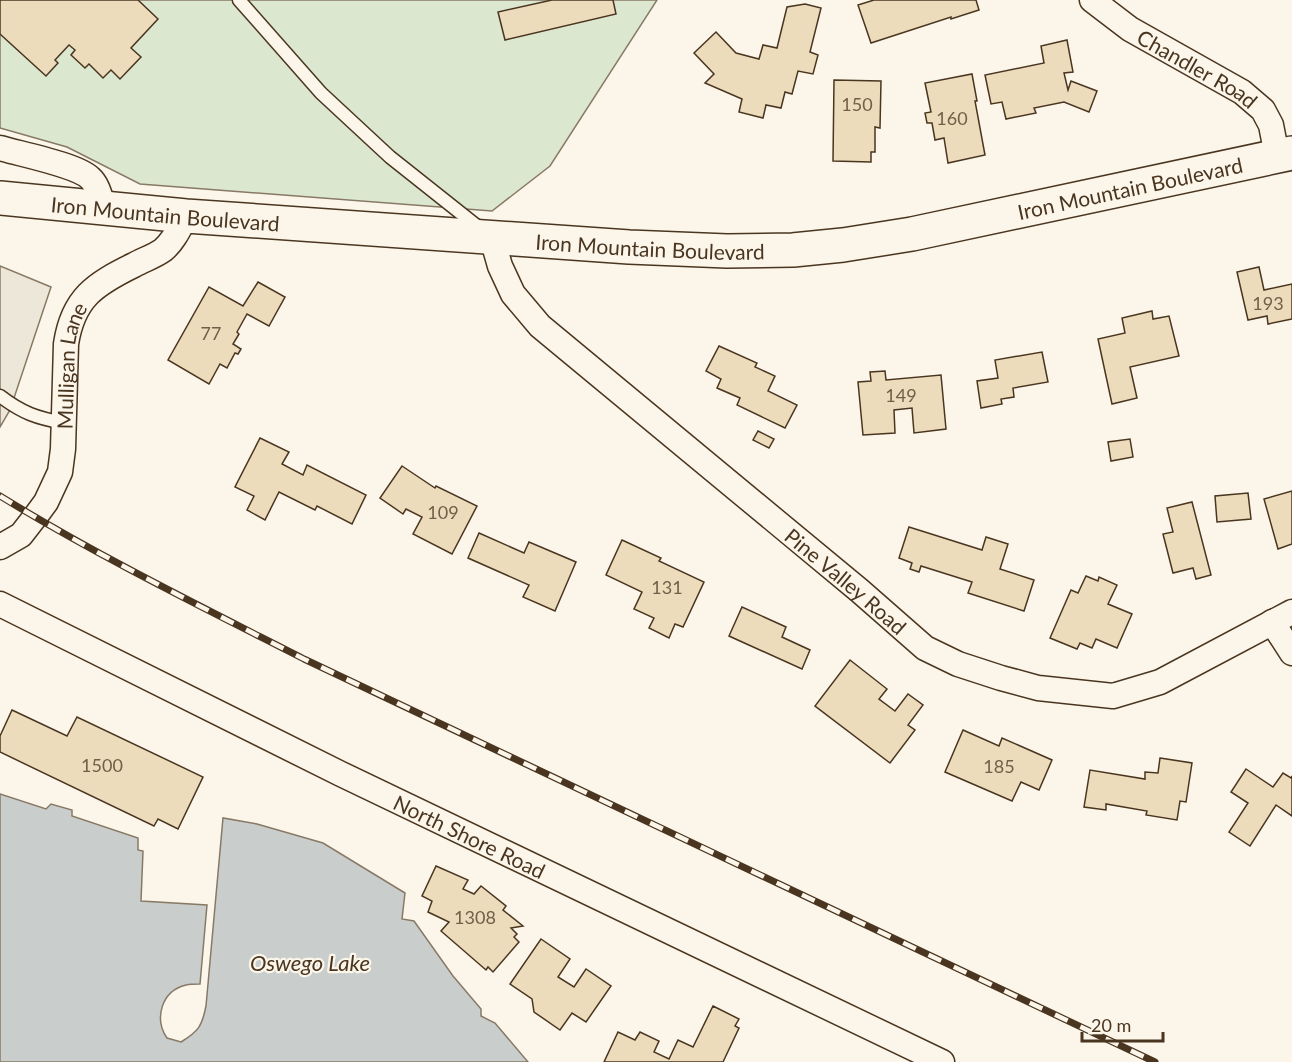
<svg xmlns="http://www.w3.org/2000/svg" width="1292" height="1062" viewBox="0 0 1292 1062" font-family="Lato,sans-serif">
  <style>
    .green { fill: #dce7d0; stroke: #887966; stroke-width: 1.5 }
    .parking { fill: #ede7d9; stroke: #887966; stroke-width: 1.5 }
    .water { fill: #c9cecd; stroke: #887966; stroke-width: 1.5 }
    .building { fill: #ecdcbc; stroke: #4a3520; stroke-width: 1.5 }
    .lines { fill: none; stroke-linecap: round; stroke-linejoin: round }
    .lane-casing { stroke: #4a3520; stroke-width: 15 }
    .street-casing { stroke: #4a3520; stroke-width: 27 }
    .secondary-casing { stroke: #4a3520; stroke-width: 36 }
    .lane { stroke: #fbf6e9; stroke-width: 12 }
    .street { stroke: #fbf6e9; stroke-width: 24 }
    .secondary { stroke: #fbf6e9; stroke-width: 33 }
    .rail-casing { stroke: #4a3520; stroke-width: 7 }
    .rail { stroke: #fbf6e9; stroke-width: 4.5; stroke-dasharray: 14; stroke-linecap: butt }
    .labels { text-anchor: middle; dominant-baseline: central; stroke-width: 4.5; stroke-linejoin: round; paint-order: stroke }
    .number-label { font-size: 18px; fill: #725f47 }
    .street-label { font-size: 21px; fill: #4a3520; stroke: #fbf6e9 }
    .water-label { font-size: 22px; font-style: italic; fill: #4a3520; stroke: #fbf6e9 }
  </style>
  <rect width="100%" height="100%" fill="#fbf6e9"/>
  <path class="green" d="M0,0H657L550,166L492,211L140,184L67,147L0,128Z"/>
  <path class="parking" d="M0,266L51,287L10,410L0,427Z"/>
  <path class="water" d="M0,794L46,809L51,804L72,810V816L138,838V850L143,851L141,901L207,905L200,984C196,984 190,984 186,985C161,991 154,1019 167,1038L181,1042C199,1031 202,1026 206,1006L223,818L257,824L323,843L405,893L402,919L414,921L453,976L481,1009V1016L495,1023L528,1062H0Z"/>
  <g class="building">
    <path d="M0,0H138L158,19L131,48L141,57L120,79L111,70L103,78L89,64L85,68L71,55L75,50L69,45L55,60L58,63L46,76L0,34Z"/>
    <path d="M552,0H613L616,14L505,40L498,12Z"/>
    <path d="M874,0H976L979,10L951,19V17L871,43L858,5Z"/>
    <path d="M805,4L821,8L810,52L818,55L813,74L798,71L792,94L785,92L781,108L766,105L763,118L739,112L742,99L705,83L714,74L694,53L716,32L736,53L759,59L763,45L777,48L787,7Z"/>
    <path d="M1067,40L1073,72L1064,73L1068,90L1071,81L1097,91L1089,112L1064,102L1034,108L1036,113L1006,119L1002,102L991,104L985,75L1044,63L1041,46Z"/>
    <path d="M972,74L977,101H975L985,155L948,163L944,138L935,140L932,123H927L925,113L931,112L925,83Z"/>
    <path d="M834,80L881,81L880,128L875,127V152H871V162L833,161Z"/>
    <path d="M1259,267L1264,290L1292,284V319L1268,324L1267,316L1248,320L1237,272Z"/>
    <path d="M258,282L285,297L269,326L247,314L237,332L239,334L233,344L241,349L238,354L235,353L227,368L220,364L209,384L168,360L209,287L243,306Z"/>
    <path d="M1152,311L1153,319L1169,316L1179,356L1130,367L1137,398L1112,404L1098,339L1125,333L1122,318Z"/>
    <path d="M719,346L757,363L755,367L775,376L768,391L797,405L785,428L737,405L740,398L717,388L721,379L706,371Z"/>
    <path d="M1042,352L1048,382L1013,388L1014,397L1001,399L1002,404L981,408L977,381L998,378L995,360Z"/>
    <path d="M885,371L886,380L941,375L946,429L914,433L912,408L894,410L895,433L863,435L858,382L871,381L870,372Z"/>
    <path d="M758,431L774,439L769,448L753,440Z"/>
    <path d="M260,438L289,452L282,464L303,475L307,465L366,495L352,524L317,506L315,510L279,492L265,520L247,510L254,496L235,487Z"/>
    <path d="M1130,439L1133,457L1111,461L1108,442Z"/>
    <path d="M402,466L435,488L436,486L477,506L452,554L413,534L422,517L406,509L403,514L380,498Z"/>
    <path d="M1292,491V544L1278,549L1264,499Z"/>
    <path d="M1248,493L1251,519L1217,522L1215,496Z"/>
    <path d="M1192,502L1211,575L1196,579L1193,568L1173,573L1163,534L1173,532L1167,508Z"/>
    <path d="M909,527L982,550L986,537L1008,544L1000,569L1034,580L1024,611L968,593L972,582L921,566L919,572L910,569L912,563L899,558Z"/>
    <path d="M479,533L524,553L529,542L576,562L555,611L523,597L529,585L468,558Z"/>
    <path d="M622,540L661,558L659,561L704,582L683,627L675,624L669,638L649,628L654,618L634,609L642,592L606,575Z"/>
    <path d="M1086,576L1098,581L1099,577L1117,585L1108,604L1132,614L1117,648L1096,639L1092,648L1080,643L1077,649L1050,638L1071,590L1078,593Z"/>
    <path d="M742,607L786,627L782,637L810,650L802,669L729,636Z"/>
    <path d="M850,660L887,689L879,699L895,711L908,694L923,705L908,725L915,730L890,763L815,706Z"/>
    <path d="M12,710L67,736L77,717L203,777L178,829L158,819L154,826L0,752V736Z"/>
    <path d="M963,730L999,746L1002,738L1052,760L1039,790L1021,782L1012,801L945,772Z"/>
    <path d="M1160,758L1192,763L1186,802L1180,801L1177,820L1146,815L1147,811L1106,804V810L1084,807L1090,770L1145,779V772L1158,773Z"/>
    <path d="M1246,769L1273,787L1283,773L1291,778L1292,776V816L1276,805L1250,846L1229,832L1248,803L1231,792Z"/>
    <path d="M436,866L468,880L463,889L474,894L481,886L506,906L503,910L523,926L511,928L517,934L514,937L519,942L493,972L488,967L486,970L441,931L449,922L428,912L432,901L422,896Z"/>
    <path d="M541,939L570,959L558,977L574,987L586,969L611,986L586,1022L572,1013L560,1030L534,1012L532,999L510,984Z"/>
    <path d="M713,1006L739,1019L735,1026L739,1028L723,1062H604L618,1032L635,1040L640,1032L659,1041L654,1052L669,1059L678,1040L693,1047Z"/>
  </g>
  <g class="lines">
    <g class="lane-casing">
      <g id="lane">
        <path d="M239,0L321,93L390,157L482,230"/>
        <path d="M0,396C22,413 37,418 64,423"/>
      </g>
    </g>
    <g class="street-casing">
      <g id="street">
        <path id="s1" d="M1092,0L1130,29L1242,92L1263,110L1271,125L1277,156"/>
        <path d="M0,148C20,154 77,165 90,178C98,185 100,197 104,208"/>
        <path id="s2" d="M492,238L500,266L513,294L540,326L860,591L925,648L958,664L1001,678L1038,688L1113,696L1160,682L1292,612"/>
        <path id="s3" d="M0,547L21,535L35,517L46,502L60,472L63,449L66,344C73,298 95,284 134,265C143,260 155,256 163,250C174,241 180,227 186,216"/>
        <path id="s4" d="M0,604L341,774L942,1062"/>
        <path d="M1272,622L1292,653"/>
      </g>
    </g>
    <g class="secondary-casing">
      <g id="secondary">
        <path id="s5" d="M0,198L186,216L629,247L727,251L793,250L843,245L912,234L1292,153"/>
      </g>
    </g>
    <use href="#lane" class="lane"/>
    <use href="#street" class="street"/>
    <use href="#secondary" class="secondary"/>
    <g class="rail-casing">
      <path id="rail" d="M0,496C98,556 202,607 304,659L1155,1062"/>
    </g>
    <use href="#rail" class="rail"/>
  </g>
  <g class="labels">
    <g class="number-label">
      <text x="857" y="104">150</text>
      <text x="952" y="118">160</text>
      <text x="1268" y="303">193</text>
      <text x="211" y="333">77</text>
      <text x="901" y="395">149</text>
      <text x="443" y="512">109</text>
      <text x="667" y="587">131</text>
      <text x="102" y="765">1500</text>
      <text x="999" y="766">185</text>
      <text x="475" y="917">1308</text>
    </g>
    <g class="street-label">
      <text stroke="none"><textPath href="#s1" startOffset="126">Chandler Road</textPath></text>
      <text stroke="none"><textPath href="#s5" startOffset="1138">Iron Mountain Boulevard</textPath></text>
      <text stroke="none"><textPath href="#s5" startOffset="166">Iron Mountain Boulevard</textPath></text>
      <text stroke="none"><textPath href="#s5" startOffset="652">Iron Mountain Boulevard</textPath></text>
      <text stroke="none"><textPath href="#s3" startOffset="206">Mulligan Lane</textPath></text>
      <text stroke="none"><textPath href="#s2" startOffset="500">Pine Valley Road</textPath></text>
      <text stroke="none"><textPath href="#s4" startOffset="524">North Shore Road</textPath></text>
    </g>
    <g class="water-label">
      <text x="310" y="962">Oswego Lake</text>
    </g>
  </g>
  <path d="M1082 1032v9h81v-9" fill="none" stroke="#4a3520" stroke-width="3"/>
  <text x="1091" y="1032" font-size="18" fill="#4a3520" stroke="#fbf6e9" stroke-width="4.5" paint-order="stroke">20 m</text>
</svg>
